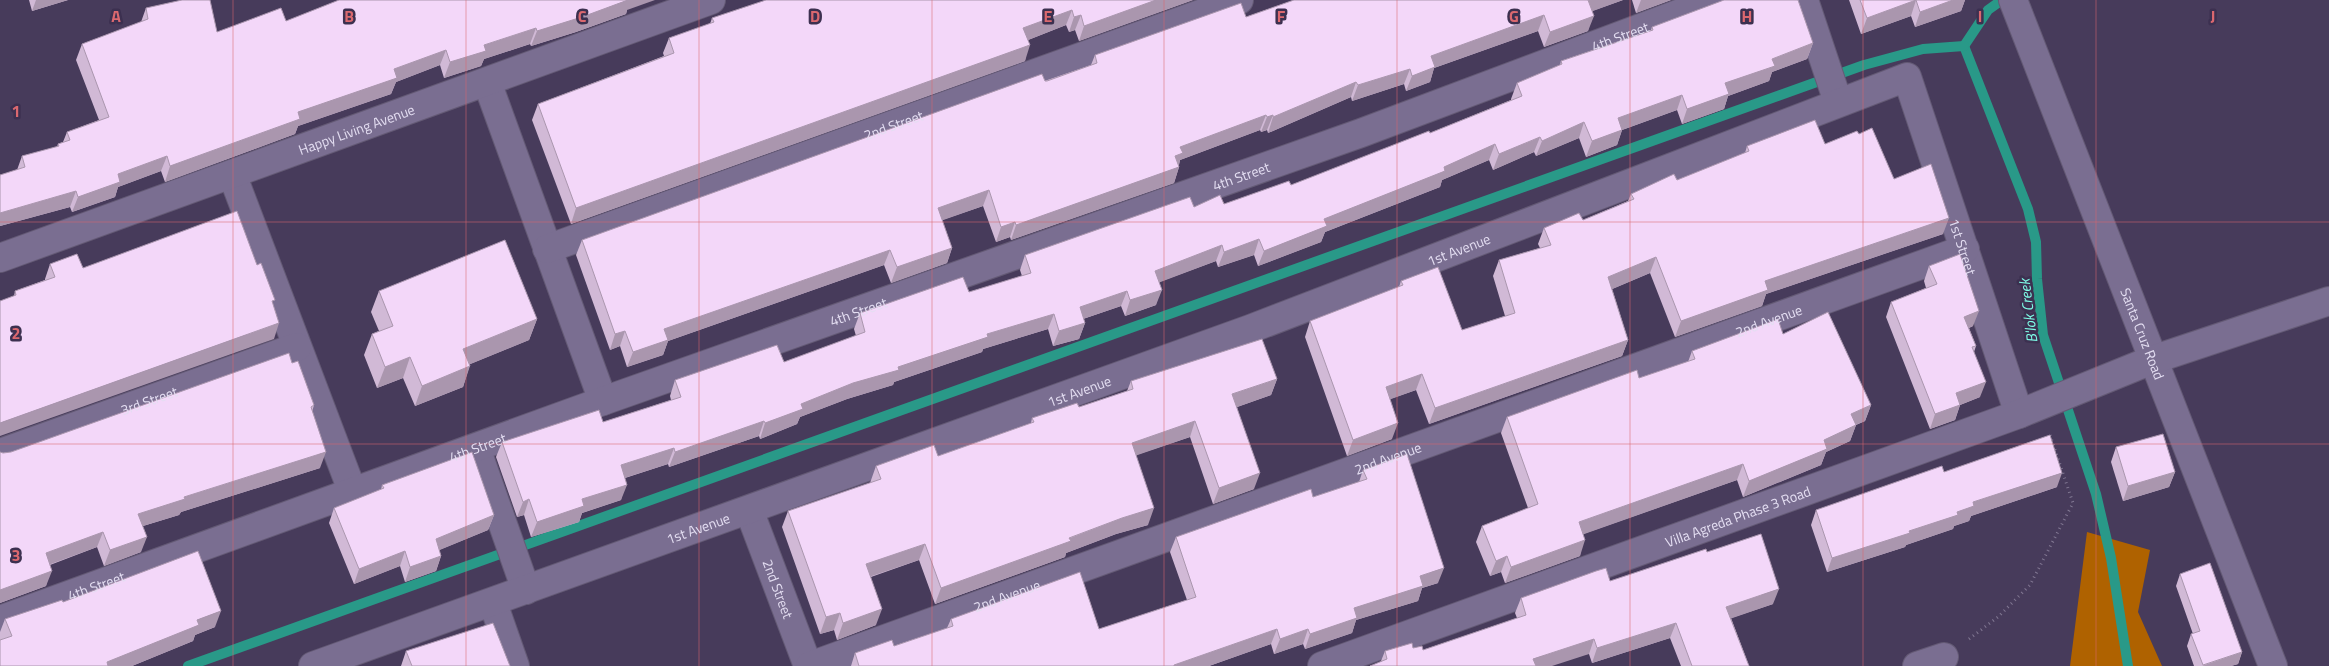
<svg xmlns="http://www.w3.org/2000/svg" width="2329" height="666" viewBox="0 0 2329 666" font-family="'Titillium Web',sans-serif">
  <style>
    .forest { fill: #af6200 }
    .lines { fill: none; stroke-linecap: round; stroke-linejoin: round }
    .stream { stroke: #299988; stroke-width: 10 }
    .minor-casing { stroke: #645a75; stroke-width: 30 }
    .path { stroke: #827893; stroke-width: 3; stroke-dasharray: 1 4; stroke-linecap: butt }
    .minor { stroke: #7a6e91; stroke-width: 28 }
    .wall { fill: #d1b9d6 }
    .shaded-wall { fill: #aa96ae }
    .building { fill: #f3d7f9; stroke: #aa96ae }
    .grid { fill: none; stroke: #db686f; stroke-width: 1; stroke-opacity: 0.55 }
    .labels { text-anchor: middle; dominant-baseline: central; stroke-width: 5; stroke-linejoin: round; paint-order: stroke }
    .street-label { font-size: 14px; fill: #e4def2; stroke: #3c3050 }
    .water-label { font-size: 15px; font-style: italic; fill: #7ffee8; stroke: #3c3050 }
    .grid-label { font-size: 16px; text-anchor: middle; font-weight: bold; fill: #db686f; stroke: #3c3050; stroke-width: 5; stroke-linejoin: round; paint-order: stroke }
  </style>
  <rect width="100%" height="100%" fill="#473b5b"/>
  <path class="forest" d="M2087,532L2150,550L2138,612L2162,666H2070Z"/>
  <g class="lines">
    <g class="stream">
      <path d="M1964,46L2028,209L2036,242L2037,279L2043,335L2096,494L2111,558L2128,666"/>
      <path d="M1964,46L1988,10L2002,0"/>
      <path d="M188,666L1864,65L1923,49L1964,46"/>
    </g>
    <g class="minor-casing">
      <g id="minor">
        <path d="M1804,0L1838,102"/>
        <path id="s1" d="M2013,0L2273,666"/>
        <path d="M487,82L603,401"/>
        <path d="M232,174L353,493"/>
        <path id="s2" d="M547,249L1239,0"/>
        <path id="s3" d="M0,258L711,0"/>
        <path d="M476,448L526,590"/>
        <path id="s4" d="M0,453L297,347"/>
        <path id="s5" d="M749,510L808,666"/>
        <path d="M493,603L515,666"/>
        <path id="s6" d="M0,620L603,401L1361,133L1715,0"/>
        <path id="s7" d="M313,666L1250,329L1907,77L2019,414"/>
        <path id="s8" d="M810,666L1965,249"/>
        <path id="s9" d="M1322,666L2019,414L2152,360L2329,301"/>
        <path d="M1917,666L1944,657"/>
      </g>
    </g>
    <path class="path" d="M1969,639L1998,617L2030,585L2073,503L2050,435"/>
    <use href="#minor" class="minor"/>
  </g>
  <g class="wall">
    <path d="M29,0H68L32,11Z"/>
    <path d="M1193,0L1079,41L1075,30L1069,32L1066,25L1028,40L1025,61L571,224L532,120L538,104L664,56L663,53L669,38L710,24L712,18Z"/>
    <path d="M1294,0H1623L1592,11L1588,31L1544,47L1538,31L1434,68L1430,82L1406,91L1404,84L1352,101L1351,97L1268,133L1267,130L1261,132L1260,130L1180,160L1179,165V167L1174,183L1011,240L1010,237L996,242L983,206L942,220L952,248L947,263L891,283L884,265L668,341L663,355L627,367L620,346L610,350L576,255L582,240L1091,65L1095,55L1246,17Z"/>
    <path d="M1632,0H1671L1636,13Z"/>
    <path d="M1849,0H1965L1961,11L1915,27L1911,16L1861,34Z"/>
    <path d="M146,8L217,32L286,21L627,10L626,14L576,32L531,46L530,44L484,59L481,66L444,78L440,65L396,82L391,94L298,126L295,134L165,182L161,171L118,187L115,197L72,212L70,207L0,226V175L17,170L22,156L57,147L58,144L63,142L67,132L99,120L76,60L82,44L141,22Z"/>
    <path d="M1652,27L1813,43L1807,59L1772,72L1769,81L1728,96L1724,109L1682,124L1677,110L1622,130L1617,145L1586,157L1579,138L1536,156L1534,152L1493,170L1489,160L1442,180L1440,187L1325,232L1321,242L1258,266L1254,255L1218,267L1216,261L1159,282L1156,305L1125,316L1121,306L1083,319L1085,323L1079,339L1053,346L1048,329L983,349L982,352L894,382L893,385L847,399L800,417L797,424L760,439L759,436L669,467L668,464L625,478L621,500L582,513L579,522L531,537L524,515L517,517L496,457L502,442L603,422L671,400L670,396L675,380L784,362L856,336L854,329L860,313L969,292L1022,276L1020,270L1025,255L1194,207L1224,204L1291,185L1430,133L1511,100V99L1517,83L1560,65L1561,61L1651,30Z"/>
    <path d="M1859,134L1894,179L1943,234L1766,294L1762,306L1675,337L1650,273L1612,289L1628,340L1622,356L1429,424L1416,390L1390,399L1392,439L1347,456L1305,337L1310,321L1399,287L1401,281L1462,330L1505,316L1493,276L1499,260L1540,248L1538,244L1544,228L1583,220L1628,201L1631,194L1677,180L1745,153L1747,146L1825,144Z"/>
    <path d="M50,264L83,268L257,265L273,304L274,339L14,296L15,291L45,280V279Z"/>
    <path d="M1929,266L1973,326L1969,328L1976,346L1974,352L1980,397L1960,405L1955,420L1930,429L1886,317L1891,302L1926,288L1924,281Z"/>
    <path d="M379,291L537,319L529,340L470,364L463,387L415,406L403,378L377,388L364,355L372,334L379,331L371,312Z"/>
    <path d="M1783,334L1871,405L1865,421L1856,425L1850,441L1826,452L1821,465L1743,497L1737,480L1583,534L1580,556L1505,583L1501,572L1490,576L1476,542L1482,526L1528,508L1501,433L1507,417L1639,378L1688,362L1692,351Z"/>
    <path d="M292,363L314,405L312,412L320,468L181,512L179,515L143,526L141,552L104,566L97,547L50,565L46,586L0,603V452L3,453L11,452Z"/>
    <path d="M1277,379L1271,395L1237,407L1254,489L1213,504L1190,437L1136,455L1148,525L1116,534L1066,553L1065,557L935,604L919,560L871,577L876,625L837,640L834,630L820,634L782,527L788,511L870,483L876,466L938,456L1031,423L1032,418L1079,407L1127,391L1131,381Z"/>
    <path d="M2116,447L2175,472L2169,487L2123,501L2111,462Z"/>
    <path d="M1363,470L1438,583L1422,588L1418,601L1356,620L1352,633L1305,649L1303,644L1274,654L1271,644L1209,666H851L855,653L894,646L947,628L951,619L1099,629L1187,600L1170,552L1176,537L1313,497L1359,482Z"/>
    <path d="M1944,472L2057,487L1971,516L1969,521L1954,526L1953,529L1906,545L1905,547L1827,572L1811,525L1816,510Z"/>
    <path d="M382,485L494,515L488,530L439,550L441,556L436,571L405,582L400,566L354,584L329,523L334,508L381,490Z"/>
    <path d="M1707,552L1773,604L1731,618L1749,666H1681L1670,638L1592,663L1589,654L1381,661L1385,651L1413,648L1423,650L1517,618L1515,613L1521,598L1610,581Z"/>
    <path d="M2180,574L2242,652L2238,664L2231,666H2194L2187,646L2191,634H2193L2176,586Z"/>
    <path d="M63,602L215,627L195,635L193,641L132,666H0V632L5,619Z"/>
    <path d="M406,651L510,666H401Z"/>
  </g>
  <g class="shaded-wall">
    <path d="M36,0H68L32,11Z"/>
    <path d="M628,0H655L627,10L626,14L576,32L531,46L537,31Z"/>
    <path d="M1156,0H1193L1079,41L1084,26Z"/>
    <path d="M1587,0H1623L1582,15Z"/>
    <path d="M1641,0H1671L1636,13Z"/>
    <path d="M1916,0L1911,16L1861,34L1867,18Z"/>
    <path d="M1953,0H1965L1961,11L1915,27L1920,12Z"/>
    <path d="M1072,10L1066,25L1018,44L1023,28Z"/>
    <path d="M1081,15L1075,30L1069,32L1074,17Z"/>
    <path d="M1544,15L1538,31L1434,68L1430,82L1406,91L1412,76L1431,56Z"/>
    <path d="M1594,16L1588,31L1544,47L1550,32Z"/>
    <path d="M536,28L530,44L484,59L481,66L444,78L450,62L484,45Z"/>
    <path d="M1813,43L1807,59L1772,72L1769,81L1728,96L1724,109L1682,124L1687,109L1725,83L1772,59Z"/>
    <path d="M1030,45L1025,61L571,224L576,208Z"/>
    <path d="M446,50L440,65L396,82L391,94L298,126L295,134L165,182L170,166L298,112L394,69Z"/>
    <path d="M1410,69L1404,84L1352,101L1358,85Z"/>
    <path d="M1356,82L1351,97L1268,133L1273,117Z"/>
    <path d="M1682,95L1677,110L1622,130L1617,145L1586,157L1592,141L1618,118Z"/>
    <path d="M1266,115L1260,130L1180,160L1178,168L1179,167L1174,183L1011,240L1016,225L1175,156L1180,147Z"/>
    <path d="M1273,115L1267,130L1261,132L1267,117Z"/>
    <path d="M1584,122L1579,138L1536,156L1542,141Z"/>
    <path d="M1540,137L1534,152L1493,170L1499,154Z"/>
    <path d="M1495,144L1489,160L1442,180L1440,187L1325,232L1321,242L1258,266L1264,251L1324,219Z"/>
    <path d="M167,156L161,171L118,187L115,197L72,212L78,197L118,174Z"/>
    <path d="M989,190L983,206L932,224L938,208Z"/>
    <path d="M76,191L70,207L0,226V213Z"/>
    <path d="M1949,218L1943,234L1766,294L1762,306L1675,337L1681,321L1765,281Z"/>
    <path d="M1015,222L1010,237L996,242L1001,227Z"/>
    <path d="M1259,239L1254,255L1218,267L1224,252Z"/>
    <path d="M1222,245L1216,261L1150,286L1155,271Z"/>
    <path d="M952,248L947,263L891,283L897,267Z"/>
    <path d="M890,250L884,265L668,341L663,355L627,367L633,352L664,329Z"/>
    <path d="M1656,257L1650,273L1603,293L1608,277Z"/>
    <path d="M1162,290L1156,305L1125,316L1130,300Z"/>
    <path d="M1127,291L1121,306L1074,322L1080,307Z"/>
    <path d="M1979,311L1973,326L1959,332L1964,317Z"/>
    <path d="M1054,314L1048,329L983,349L982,352L894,382L893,385L847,399L800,417L797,424L760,439L765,423L801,404L853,383L987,334Z"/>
    <path d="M537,319L529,340L456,370L463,349Z"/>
    <path d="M279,323L274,339L0,436V423Z"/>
    <path d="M1085,323L1079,339L1053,346L1059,331Z"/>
    <path d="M625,331L620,346L610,350L615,334Z"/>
    <path d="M1628,340L1622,356L1429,424L1435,408Z"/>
    <path d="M410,357L403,378L377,388L385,367Z"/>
    <path d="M470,366L463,387L415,406L422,386Z"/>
    <path d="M1422,374L1416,390L1380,403L1386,387Z"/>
    <path d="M1277,379L1271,395L1226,411L1232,394Z"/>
    <path d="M1986,382L1980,397L1960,405L1955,420L1930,429L1935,414L1956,393Z"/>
    <path d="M1871,405L1865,421L1853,426L1856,425L1850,441L1826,452L1821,465L1743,497L1749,481L1824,440L1851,414Z"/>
    <path d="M764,421L759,436L669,467L675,452Z"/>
    <path d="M1195,421L1190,437L1126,459L1132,443Z"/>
    <path d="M1398,423L1392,439L1347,456L1353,440Z"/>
    <path d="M674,448L668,464L615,481L621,465Z"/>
    <path d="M326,452L320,468L181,512L179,515L133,529L138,514L184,497Z"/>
    <path d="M1743,464L1737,480L1573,538L1579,522Z"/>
    <path d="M2175,472L2169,487L2123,501L2128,486Z"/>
    <path d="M1260,473L1254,489L1213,504L1219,488Z"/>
    <path d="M2062,473L2057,487L1971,516L1969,521L1954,526L1953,529L1906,545L1905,547L1827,572L1832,558L1909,531L1957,512L1973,502Z"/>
    <path d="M627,485L621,500L582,513L579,522L531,537L537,522L582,499Z"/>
    <path d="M529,499L524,515L517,517L523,502Z"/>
    <path d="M1154,508L1148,525L1116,534L1066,553L1065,557L935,604L941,588L1122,518Z"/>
    <path d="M494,515L488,530L430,554L436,539Z"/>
    <path d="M103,532L97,547L40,568L46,553Z"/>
    <path d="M147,537L141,552L104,566L110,550Z"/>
    <path d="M1585,540L1580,556L1505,583L1511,567Z"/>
    <path d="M925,544L919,560L860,580L866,564Z"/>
    <path d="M405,551L400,566L354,584L359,569Z"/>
    <path d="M441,556L436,571L405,582L410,567Z"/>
    <path d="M1507,556L1501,572L1490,576L1496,561Z"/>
    <path d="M1444,568L1438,583L1422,588L1418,601L1356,620L1352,633L1305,649L1310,634L1354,608L1420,576Z"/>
    <path d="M52,571L46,586L0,603V590Z"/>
    <path d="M1779,589L1773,604L1721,622L1726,607Z"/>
    <path d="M882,609L876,625L837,640L843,623Z"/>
    <path d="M221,611L215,627L195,635L193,641L132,666H105L107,662L197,620Z"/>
    <path d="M840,613L834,630L820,634L826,617Z"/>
    <path d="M1676,623L1670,638L1592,663L1597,648Z"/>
    <path d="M1277,629L1271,644L1209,666H1173L1174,665Z"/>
    <path d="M1308,629L1303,644L1274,654L1280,639Z"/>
    <path d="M1594,639L1589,654L1552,666H1530L1533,659Z"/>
    <path d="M2242,652L2238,664L2231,666H2202Z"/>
  </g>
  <g class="building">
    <path d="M182,0H210L217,32L281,8L286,21L339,0H628L582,17L537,31L536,28L484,45L486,51L450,62L446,50L394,69L397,78L298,112L300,119L170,166L167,156L118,174L120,182L78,197L76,191L0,213V175L25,167L22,156L59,146L58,144L70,140L67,132L109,117L82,44L148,19L146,8Z"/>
    <path d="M766,0H1156L1084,26L1081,15L1074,17L1072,10L1023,28L1030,45L576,208L538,104L674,53L669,38L714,22L712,18Z"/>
    <path d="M1294,0H1588L1594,16L1550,32L1544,15L1431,56L1435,67L1412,76L1410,69L1358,85L1356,82L1273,117V115L1267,117L1266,115L1180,147L1183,153L1175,156L1179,167L1016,225L1015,222L1001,227L989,190L938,208L952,248L897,267L890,250L664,329L668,340L633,352L625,331L615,334L582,240L1042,74L1045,81H1047L1097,63L1095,55L1241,3L1246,17Z"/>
    <path d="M1724,0H1798L1813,43L1772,59L1775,66L1725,83L1729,94L1687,109L1682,95L1618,118L1622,130L1592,141L1584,122L1542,141L1540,137L1499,154L1495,144L1444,167L1445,171L1324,219L1327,226L1264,251L1259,239L1224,252L1222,245L1155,271L1162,290L1130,300L1127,291L1080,307L1085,323L1059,331L1054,314L987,334L988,337L898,367L899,370L853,383L801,404L803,409L765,423L764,421L675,452L674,448L621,465L627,485L582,499L584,506L537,522L529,499L523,502L502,442L599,410L603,422L681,397L675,380L777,345L784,362L865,332L860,313L963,277L969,292L1031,273L1025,255L1190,197L1194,207L1220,195L1224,204L1289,181L1291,185L1429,131L1430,133L1522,96L1517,83L1562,64L1561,61L1653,30L1652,27Z"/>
    <path d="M1860,0H1953L1920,12L1916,0L1867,18Z"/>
    <path d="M1815,120L1825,144L1857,131L1859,134L1872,128L1894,179L1931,164L1949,218L1765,281L1768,290L1681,321L1656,257L1608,277L1628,340L1435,408L1422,374L1386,387L1398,423L1353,440L1310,321L1403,285L1401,281L1438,267L1462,330L1515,313L1499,260L1551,245L1544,228L1579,213L1583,220L1634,199L1631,194L1674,174L1677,180L1749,151L1747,146Z"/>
    <path d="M237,211L257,265L261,263L275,300L272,301L279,323L0,423V301L16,295L15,291L55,277L50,264L77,254L83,268Z"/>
    <path d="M505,240L537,319L463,349L470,366L422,386L410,357L385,367L372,334L393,326L379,291Z"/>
    <path d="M1960,254L1979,311L1964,317L1976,346L1972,347L1986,382L1956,393L1960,405L1935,414L1891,302L1937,284L1929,266Z"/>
    <path d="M1828,312L1871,405L1851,414L1856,425L1824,440L1827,449L1749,481L1743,464L1579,522L1585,540L1511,567L1507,556L1496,561L1482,526L1538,504L1507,417L1637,370L1639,378L1692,360L1695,359L1692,351L1778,319L1783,334Z"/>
    <path d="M1262,339L1277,379L1232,394L1260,473L1219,488L1195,421L1132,443L1154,508L1122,518L1069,538L1071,541L941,588L925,544L866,564L882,609L843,623L840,613L826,617L788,511L881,479L876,466L934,445L938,456L1034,422L1032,418L1077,403L1079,407L1133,389L1131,381Z"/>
    <path d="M289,353L292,363L298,361L314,405L311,407L326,452L184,497L185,499L138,514L147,537L110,550L103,532L46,553L52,571L0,590V452L3,453L11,452Z"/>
    <path d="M2163,434L2175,472L2128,486L2116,447Z"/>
    <path d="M2050,435L2062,473L1973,502L1974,506L1957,512L1958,515L1909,531L1910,533L1832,558L1816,510L1942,466L1944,472Z"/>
    <path d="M472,452L494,515L436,539L441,556L410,567L405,551L359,569L334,508L384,488L382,485Z"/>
    <path d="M1407,454L1444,568L1420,576L1423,586L1354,608L1357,618L1310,634L1308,629L1280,639L1277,629L1174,665V666H859L855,653L892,640L894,646L953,626L951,619L1080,572L1099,629L1196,597L1176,537L1311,489L1313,497L1367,479L1363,470Z"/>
    <path d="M1761,534L1779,589L1726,607L1749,666H1692L1676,623L1597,648L1594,639L1533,659L1536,666H1370L1387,659L1385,651L1412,643L1413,648L1422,646L1423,650L1526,615L1521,598L1596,571L1606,568L1610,581L1706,549L1707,552Z"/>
    <path d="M198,551L221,611L197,620L199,625L107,662L108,666H0V640L12,636L5,619L62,600L63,602Z"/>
    <path d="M2210,563L2242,652L2203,665L2191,634L2200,631L2180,574Z"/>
    <path d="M493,623L510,666H412L406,651Z"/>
  </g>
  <path class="grid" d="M233,0V666M466,0V666M699,0V666M932,0V666M1164,0V666M1397,0V666M1630,0V666M1863,0V666M2096,0V666M0,222H2329M0,444H2329"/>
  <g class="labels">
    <g class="street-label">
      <text stroke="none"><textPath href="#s6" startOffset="1722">4th Street</textPath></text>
      <text stroke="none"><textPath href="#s2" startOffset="368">2nd Street</textPath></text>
      <text stroke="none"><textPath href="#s3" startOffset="379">Happy Living Avenue</textPath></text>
      <text stroke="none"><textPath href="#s6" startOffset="1318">4th Street</textPath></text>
      <text stroke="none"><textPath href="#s7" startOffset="1878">1st Street</textPath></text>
      <text stroke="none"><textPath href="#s7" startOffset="1219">1st Avenue</textPath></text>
      <text stroke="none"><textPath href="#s6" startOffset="912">4th Street</textPath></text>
      <text stroke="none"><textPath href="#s8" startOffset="1019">2nd Avenue</textPath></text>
      <text stroke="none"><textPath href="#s1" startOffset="358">Santa Cruz Road</textPath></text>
      <text stroke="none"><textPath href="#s7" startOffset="814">1st Avenue</textPath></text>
      <text stroke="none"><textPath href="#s4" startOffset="158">3rd Street</textPath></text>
      <text stroke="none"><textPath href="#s6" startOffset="508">4th Street</textPath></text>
      <text stroke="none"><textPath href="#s8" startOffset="614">2nd Avenue</textPath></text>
      <text stroke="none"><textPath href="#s9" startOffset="442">Villa Agreda Phase 3 Road</textPath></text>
      <text stroke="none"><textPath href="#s7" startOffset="409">1st Avenue</textPath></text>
      <text stroke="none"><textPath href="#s6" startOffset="102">4th Street</textPath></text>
      <text stroke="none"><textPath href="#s5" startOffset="84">2nd Street</textPath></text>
      <text stroke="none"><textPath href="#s8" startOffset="209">2nd Avenue</textPath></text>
    </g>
    <g class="water-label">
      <text transform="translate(2028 311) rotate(-97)">B'lok Creek</text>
    </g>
  </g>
  <g class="grid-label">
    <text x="116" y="22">A</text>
    <text x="349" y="22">B</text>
    <text x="582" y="22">C</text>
    <text x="815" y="22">D</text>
    <text x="1048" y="22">E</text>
    <text x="1281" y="22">F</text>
    <text x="1514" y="22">G</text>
    <text x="1747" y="22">H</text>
    <text x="1980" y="22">I</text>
    <text x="2213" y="22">J</text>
    <text x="16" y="117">1</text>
    <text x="16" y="339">2</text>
    <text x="16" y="561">3</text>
  </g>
</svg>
